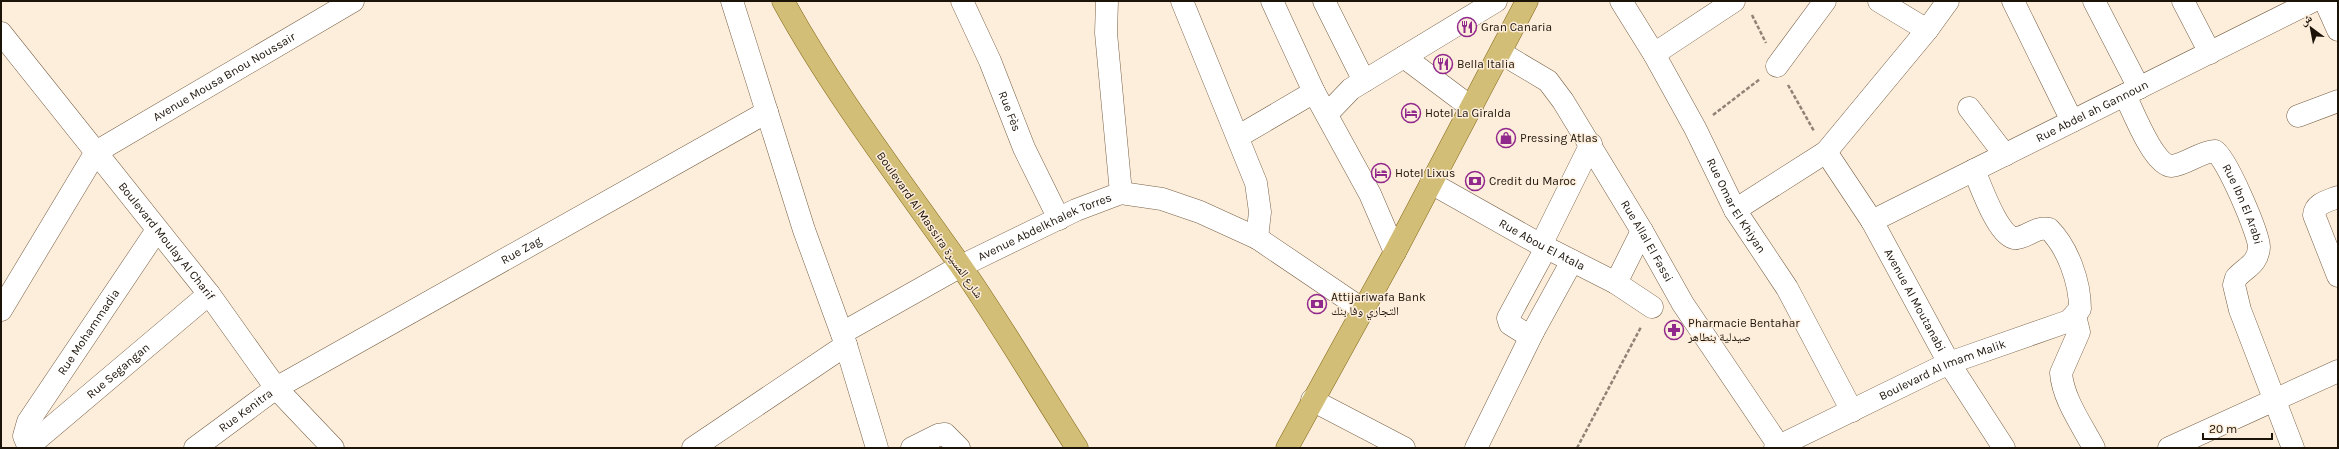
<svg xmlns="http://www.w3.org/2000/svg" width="2339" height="449" viewBox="0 0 2339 449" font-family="Karla,'Noto Naskh Arabic',sans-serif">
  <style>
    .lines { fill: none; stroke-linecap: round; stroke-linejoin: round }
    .minor-casing { stroke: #776146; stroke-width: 23 }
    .major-casing { stroke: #806615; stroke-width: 23 }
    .path { stroke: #908375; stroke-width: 2.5; stroke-dasharray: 4 2; stroke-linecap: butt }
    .minor { stroke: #fff; stroke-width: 22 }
    .major { stroke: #d3be77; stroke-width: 22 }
    .labels { text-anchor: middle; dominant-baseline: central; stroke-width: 3; stroke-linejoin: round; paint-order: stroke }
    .poi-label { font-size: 12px; fill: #1c1309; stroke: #fdeddb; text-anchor: start }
    .street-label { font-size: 12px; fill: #1c1309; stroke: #fdeddb }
  </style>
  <rect width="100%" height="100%" fill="#fdeddb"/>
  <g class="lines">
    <g class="minor-casing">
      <g id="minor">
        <path d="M732,1L804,230L846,345L877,448"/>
        <path id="s1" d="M962,1L990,61L1024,148L1059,219"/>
        <path d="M1107,1L1106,33L1121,193"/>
        <path d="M1182,1L1256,183L1260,212L1257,238"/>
        <path d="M1272,1L1314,92L1370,194L1395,252"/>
        <path d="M1324,1L1364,81"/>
        <path id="s2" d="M1621,1L1654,54L1695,128L1735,210L1787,288L1852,411"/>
        <path d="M1879,1L1927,30"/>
        <path d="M2013,1L2072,121"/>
        <path d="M2094,1L2139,88"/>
        <path d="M2183,1L2210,53"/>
        <path d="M2325,1L2338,30"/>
        <path id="s3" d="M1,33L209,294L276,388L333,448"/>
        <path id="s4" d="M1501,53L1548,81L1563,101L1642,231L1683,304L1779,446"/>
        <path d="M1654,54L1734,1"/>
        <path d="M1404,57L1472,108"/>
        <path d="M1777,66L1825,1"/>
        <path id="s5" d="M2125,95C2132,109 2154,166 2171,166C2186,165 2199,152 2215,151C2226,157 2259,234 2259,247C2258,264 2246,267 2236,278L2234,285L2240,310L2293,448"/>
        <path d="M1969,108L2005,155"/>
        <path d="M1327,114L1351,89L1496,1"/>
        <path d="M2298,116L2338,101"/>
        <path d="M1239,136L1314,92"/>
        <path id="s6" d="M1826,152L1872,221L1949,363L2004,448"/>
        <path id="s7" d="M1431,183L1541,245L1616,283L1652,307"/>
        <path d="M2338,197C2328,201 2315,203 2314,215L2338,276"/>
        <path d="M1735,210L1826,152L1927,30L1948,1"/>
        <path id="s8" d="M1872,221L2313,1"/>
        <path d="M1541,245L1591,144"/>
        <path d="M1616,283L1642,231"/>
        <path id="s9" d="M1,310L96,152L353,1"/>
        <path d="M2075,316L2079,332L2061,373C2063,399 2082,425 2094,448"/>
        <path d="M1533,332L1526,334L1510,324L1508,318L1546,248"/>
        <path id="s10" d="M842,333L961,266L1076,210L1121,193L1162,199L1200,212L1257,238L1362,309"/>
        <path d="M1312,400L1404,448"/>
        <path id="s11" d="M28,447L209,294"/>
        <path id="s12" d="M29,448L24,436L28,422L157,230"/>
        <path id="s13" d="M195,448L276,388L767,112"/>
        <path d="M693,448L846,345"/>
        <path d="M912,448L938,435L945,434L959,448"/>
        <path d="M1476,448L1533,332L1572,261"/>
        <path id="s14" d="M1775,448L1949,363L2069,321L2080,309C2080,282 2068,248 2049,229C2037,226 2029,236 2017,238C2000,242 1980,184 1974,170"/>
        <path d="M2169,448L2338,371"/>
      </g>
    </g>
    <g class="major-casing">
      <g id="major">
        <path d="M783,1C834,94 899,178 960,265C1001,324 1038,387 1077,448"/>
        <path d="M1287,448L1395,252L1527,1"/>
      </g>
    </g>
    <g class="path">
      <path d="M1752,15L1766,43"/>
      <path d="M1788,85L1814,131"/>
      <path d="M1713,115L1760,79"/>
      <path d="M1577,448L1641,327"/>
    </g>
    <use href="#minor" class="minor"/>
    <use href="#major" class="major"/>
  </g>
  <defs>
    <g id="restaurant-ring" transform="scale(1)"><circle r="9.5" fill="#fdeddb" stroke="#91288b" stroke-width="1.5"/><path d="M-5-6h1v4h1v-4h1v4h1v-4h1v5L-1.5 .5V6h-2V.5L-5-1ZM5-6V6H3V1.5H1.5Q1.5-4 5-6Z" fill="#91288b"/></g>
    <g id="hotel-ring" transform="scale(1)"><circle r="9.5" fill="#fdeddb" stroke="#91288b" stroke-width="1.5"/><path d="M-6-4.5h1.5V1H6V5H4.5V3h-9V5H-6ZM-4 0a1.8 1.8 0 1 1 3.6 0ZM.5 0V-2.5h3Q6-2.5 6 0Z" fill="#91288b"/></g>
    <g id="shop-ring" transform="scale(1)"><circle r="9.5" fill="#fdeddb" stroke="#91288b" stroke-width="1.5"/><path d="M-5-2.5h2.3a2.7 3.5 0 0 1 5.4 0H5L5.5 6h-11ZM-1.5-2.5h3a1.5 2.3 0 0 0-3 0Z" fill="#91288b"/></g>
    <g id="bank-ring" transform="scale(1)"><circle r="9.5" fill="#fdeddb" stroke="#91288b" stroke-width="1.5"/><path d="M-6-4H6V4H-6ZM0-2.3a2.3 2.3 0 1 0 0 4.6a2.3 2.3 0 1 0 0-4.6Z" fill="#91288b"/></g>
    <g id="pharmacy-ring" transform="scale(1)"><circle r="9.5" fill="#fdeddb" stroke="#91288b" stroke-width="1.5"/><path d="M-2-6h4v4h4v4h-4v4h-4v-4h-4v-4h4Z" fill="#91288b"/></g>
  </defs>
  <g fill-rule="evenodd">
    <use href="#restaurant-ring" x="1467" y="27"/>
    <use href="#restaurant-ring" x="1443" y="64"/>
    <use href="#hotel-ring" x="1411" y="113"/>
    <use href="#shop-ring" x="1506" y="138"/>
    <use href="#hotel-ring" x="1381" y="173"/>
    <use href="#bank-ring" x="1475" y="181"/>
    <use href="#bank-ring" x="1317" y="304"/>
    <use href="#pharmacy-ring" x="1674" y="330"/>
  </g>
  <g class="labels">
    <g class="poi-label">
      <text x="1481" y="27">Gran Canaria</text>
      <text x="1457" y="64">Bella Italia</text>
      <text x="1425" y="113">Hotel La Giralda</text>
      <text x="1520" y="138">Pressing Atlas</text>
      <text x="1395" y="173">Hotel Lixus</text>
      <text x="1489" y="181">Credit du Maroc</text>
      <text x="1331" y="297">Attijariwafa Bank<tspan x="1331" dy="14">التجاري وفا بنك</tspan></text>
      <text x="1688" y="323">Pharmacie Bentahar<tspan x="1688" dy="14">صيدلية بنطاهر</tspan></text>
    </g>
    <g class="street-label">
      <text stroke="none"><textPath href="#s9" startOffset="333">Avenue Mousa Bnou Noussair</textPath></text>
      <text stroke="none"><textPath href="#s1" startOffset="120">Rue Fès</textPath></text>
      <text stroke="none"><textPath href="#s8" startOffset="246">Rue Abdel ah Gannoun</textPath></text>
      <text stroke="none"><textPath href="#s2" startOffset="235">Rue Omar El Khiyan</textPath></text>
      <text stroke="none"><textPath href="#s5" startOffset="194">Rue Ibn El Arabi</textPath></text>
      <text transform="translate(930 225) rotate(55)">Boulevard Al Massira شارع المسيرة</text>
      <text stroke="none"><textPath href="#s10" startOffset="229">Avenue Abdelkhalek Torres</textPath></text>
      <text stroke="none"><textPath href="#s3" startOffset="266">Boulevard Moulay Al Charif</textPath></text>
      <text stroke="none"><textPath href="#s4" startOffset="243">Rue Allal El Fassi</textPath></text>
      <text stroke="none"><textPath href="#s7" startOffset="127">Rue Abou El Atala</textPath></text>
      <text stroke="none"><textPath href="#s13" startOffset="382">Rue Zag</textPath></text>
      <text stroke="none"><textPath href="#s6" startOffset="173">Avenue Al Moutanabi</textPath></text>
      <text stroke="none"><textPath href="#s12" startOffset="136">Rue Mohammadia</textPath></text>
      <text stroke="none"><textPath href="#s11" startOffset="118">Rue Segangan</textPath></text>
      <text stroke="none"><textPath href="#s14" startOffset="185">Boulevard Al Imam Malik</textPath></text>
      <text stroke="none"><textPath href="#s13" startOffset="63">Rue Kenitra</textPath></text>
    </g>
  </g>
  <rect width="2339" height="449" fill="none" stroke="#1c1309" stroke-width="4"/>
  <g transform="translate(2311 28) rotate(328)" stroke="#fdeddb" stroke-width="3" paint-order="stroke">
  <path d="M0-3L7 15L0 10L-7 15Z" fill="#1c1309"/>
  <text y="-6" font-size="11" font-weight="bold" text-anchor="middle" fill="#1c1309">ش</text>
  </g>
  <path d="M2203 433v6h69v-6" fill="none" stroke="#1c1309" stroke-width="2"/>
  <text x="2209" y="433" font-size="12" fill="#1c1309" stroke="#fdeddb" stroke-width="3" paint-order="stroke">20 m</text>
</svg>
